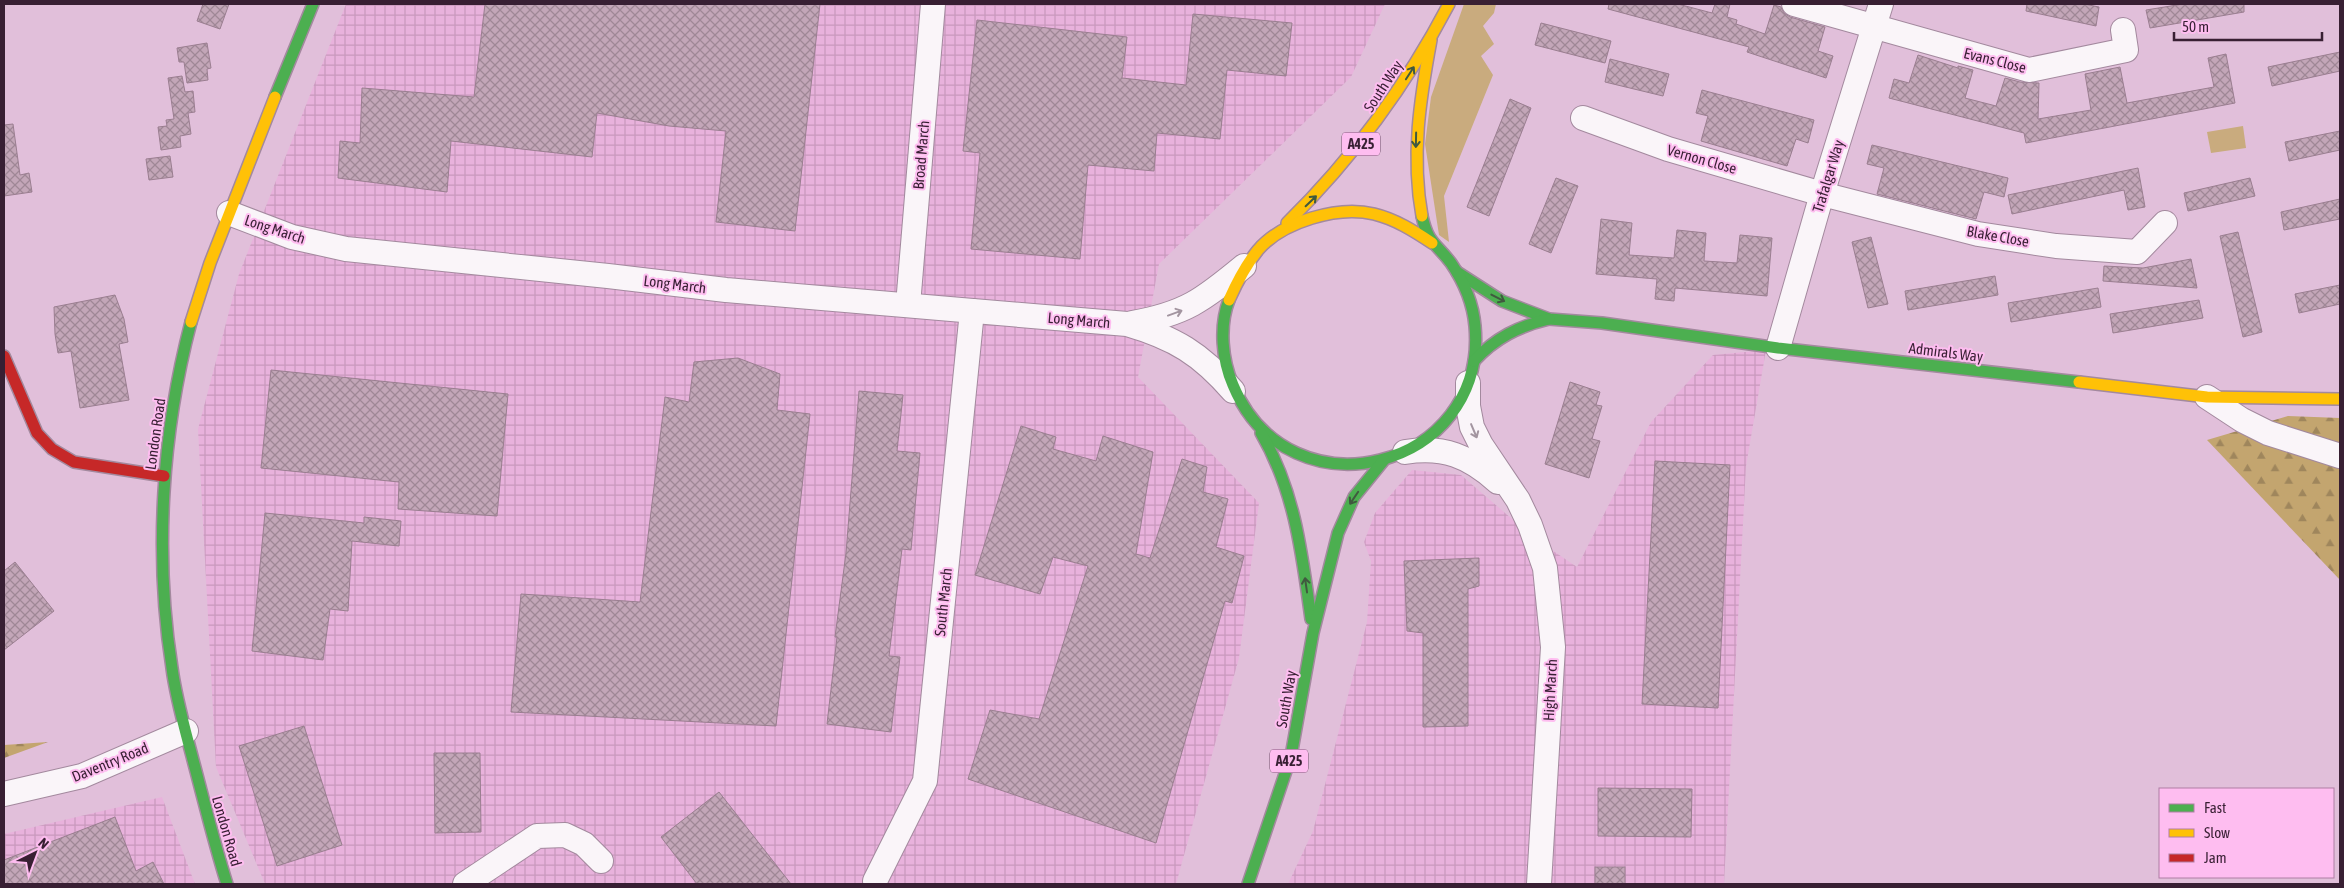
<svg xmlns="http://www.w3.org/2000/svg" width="2344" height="888" viewBox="0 0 2344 888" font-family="'Asap Condensed',sans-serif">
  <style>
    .industrial { fill: url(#industrial-grid) }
    .green { fill: #c9ab7e }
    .forest { fill: url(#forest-firs) }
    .building { fill: url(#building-cross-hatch); stroke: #9a7e90 }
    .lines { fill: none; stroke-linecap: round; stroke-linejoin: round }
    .street-casing { stroke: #a3899e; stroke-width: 26 }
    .fast-casing { stroke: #a3899e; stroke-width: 14 }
    .slow-casing { stroke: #a3899e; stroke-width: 14 }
    .jam-casing { stroke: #a3899e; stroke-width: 14 }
    .street { stroke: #faf5f9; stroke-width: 24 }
    .fast { stroke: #4caf50; stroke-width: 11 }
    .slow { stroke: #ffc107; stroke-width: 11 }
    .jam { stroke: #c62828; stroke-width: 11 }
    .oneway { stroke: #40593f }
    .oneway2 { stroke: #a395a0 }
    .labels { text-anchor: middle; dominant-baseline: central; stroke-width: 4; stroke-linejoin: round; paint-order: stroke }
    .shield { fill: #febdf0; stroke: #734e6c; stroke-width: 1 }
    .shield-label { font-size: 14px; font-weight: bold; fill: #381f33 }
    .street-label { font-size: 15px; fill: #381f33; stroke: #febdf0 }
  </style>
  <defs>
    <pattern id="industrial-grid" width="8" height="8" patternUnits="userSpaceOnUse" patternTransform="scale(1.25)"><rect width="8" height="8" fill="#e8b2dc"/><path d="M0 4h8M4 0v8" fill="none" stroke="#c899bd"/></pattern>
    <pattern id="forest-firs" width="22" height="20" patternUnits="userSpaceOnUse" patternTransform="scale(1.25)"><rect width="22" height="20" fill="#c3a56f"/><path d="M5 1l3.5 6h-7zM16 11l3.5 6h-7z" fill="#9f865c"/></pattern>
    <pattern id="building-cross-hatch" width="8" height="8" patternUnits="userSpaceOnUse" patternTransform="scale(1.25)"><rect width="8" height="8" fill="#c3a6b8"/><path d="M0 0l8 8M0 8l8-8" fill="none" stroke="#9f8796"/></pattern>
  </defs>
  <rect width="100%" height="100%" fill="#e1bfda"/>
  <g class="industrial">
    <path d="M346,4H1385L1351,77L1159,264L1138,377L1259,503L1239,658L1176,884H265L216,767L198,429L239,274Z"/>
    <path d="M1766,350L1746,466L1724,884H1288L1313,831L1367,622L1371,561L1364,542L1375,513L1412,470L1461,475L1534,538L1577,567L1651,422L1713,355Z"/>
    <path d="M162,797L195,884H4V834Z"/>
  </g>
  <g class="green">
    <path d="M1464,4H1496L1494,13L1483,26L1494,44L1481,56L1493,75L1444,196L1449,242L1439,235L1425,144L1431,97Z"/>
    <path d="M2243,126L2246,148L2211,153L2207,132Z"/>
  </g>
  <g class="forest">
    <path d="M2288,416L2340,418V580L2207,440Z"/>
    <path d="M48,742L4,758V745Z"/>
  </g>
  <g class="building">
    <path d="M203,4H229L220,29L197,21Z"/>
    <path d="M485,4H820L795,231L716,222L726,131L669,126L597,113L592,157L451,141L447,192L338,178L340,141L360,143L362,88L474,97Z"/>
    <path d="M1609,4H1678L1712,13L1715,4H1730L1727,17L1737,20L1736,24L1765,34L1774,5L1781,7L1784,13L1790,17L1825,27L1818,51L1833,56L1826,78L1747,52L1749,47L1608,9Z"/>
    <path d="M2027,4H2084L2099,7L2096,26L2026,11Z"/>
    <path d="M2183,4H2244V12L2150,28L2146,10Z"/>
    <path d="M1193,14L1292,23L1286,76L1227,70L1220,139L1157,133L1154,171L1088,165L1080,259L971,249L980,153L963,151L977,20L1127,37L1122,78L1186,85Z"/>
    <path d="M1541,23L1611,41L1605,63L1535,45Z"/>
    <path d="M207,43L211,68L207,69L208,80L187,83L184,62H179L177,48Z"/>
    <path d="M2340,52V71L2272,86L2268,67Z"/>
    <path d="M2226,54L2235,103L2026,143L2024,133L1889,98L1894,79L1909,83L1918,55L1958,68V66L1973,70L1965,98L1996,106L2005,78L2020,82L2039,83L2038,119L2091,110L2085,74L2120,67L2127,103L2214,87L2208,58Z"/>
    <path d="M1610,59L1669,74L1663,96L1605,82Z"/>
    <path d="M182,76L185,92L193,91L195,112L188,113L191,134L180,136L181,147L161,150L158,127L167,126L166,120L174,119L168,78Z"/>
    <path d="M1702,90L1814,120L1808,143L1796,139L1787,166L1701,141L1708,116L1696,113Z"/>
    <path d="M1510,99L1531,108L1489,216L1467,207Z"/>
    <path d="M13,124L20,175L29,173L32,192L4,196V125Z"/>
    <path d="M2340,131V150L2289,161L2285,142Z"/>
    <path d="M1872,145L2008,178L2004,197L1984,192L1976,219L1877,194L1884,168L1867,164Z"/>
    <path d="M170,156L173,177L149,180L146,159Z"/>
    <path d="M2138,168L2145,207L2128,210L2124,190L2012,214L2008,195Z"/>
    <path d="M1556,178L1578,186L1551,253L1529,244Z"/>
    <path d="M2250,178L2255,196L2188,211L2184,193Z"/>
    <path d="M2340,199V219L2284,230L2281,212Z"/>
    <path d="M1601,219L1632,223L1629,255L1674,258L1677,230L1706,233L1704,261L1737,263L1740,235L1772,238L1767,296L1675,288L1674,301L1655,299L1657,279L1596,274Z"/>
    <path d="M2238,232L2262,332L2243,337L2220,236Z"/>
    <path d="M1871,237L1888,304L1868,308L1852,242Z"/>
    <path d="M2191,259L2197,288L2103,281L2104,266L2143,268Z"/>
    <path d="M1995,276L1998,295L1908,310L1905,291Z"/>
    <path d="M2340,285V304L2299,313L2295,294Z"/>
    <path d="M2098,288L2101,307L2011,322L2008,303Z"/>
    <path d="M115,295L124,319L128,342L119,344L129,400L80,408L71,351L58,353L55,334L54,307Z"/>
    <path d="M2199,300L2203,318L2113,333L2110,314Z"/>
    <path d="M738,358L780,374L777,410L810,414L776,726L511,712L521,594L640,602L665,397L689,402L694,362Z"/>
    <path d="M271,370L508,394L497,516L398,509L399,482L261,468Z"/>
    <path d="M1570,382L1600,392L1596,405L1602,406L1592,439L1600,441L1589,478L1545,464Z"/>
    <path d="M859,391L903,395L897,451L920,453L911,550L902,549L889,656L900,657L891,732L827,724L837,637H835L846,553Z"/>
    <path d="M1021,426L1056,437L1053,449L1096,461L1103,436L1153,452L1136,554L1150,558L1182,459L1207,467L1203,492L1228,499L1216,547L1244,556L1232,603L1225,601L1156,843L968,779L990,710L1039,719L1088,566L1053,557L1040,594L975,575Z"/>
    <path d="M1655,461L1730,465L1718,708L1642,704Z"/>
    <path d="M265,513L364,523V517L401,521L399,546L352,541L348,611L330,609L323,660L252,651Z"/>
    <path d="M1479,558V586L1468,589V726L1423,727V633L1407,631L1404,561Z"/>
    <path d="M15,562L54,611L4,650V571Z"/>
    <path d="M304,726L342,845L277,866L239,746Z"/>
    <path d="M434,753H480L481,832L435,833Z"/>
    <path d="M1598,788L1692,789L1691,837L1598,836Z"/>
    <path d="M719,792L791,884H697L661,837Z"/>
    <path d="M115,817L136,871L153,862L164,884H4V860Z"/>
    <rect x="1595" y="867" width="30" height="17"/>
  </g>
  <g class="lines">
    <g class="street-casing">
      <g id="street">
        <path d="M1794,4L2029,70L2126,50L2123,30"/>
        <path d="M1583,118L1668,149L1822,194L1978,234L2056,246L2137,252L2165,223"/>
        <path d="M229,213L292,237L346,249L608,276L726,290L1127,324C1175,338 1201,354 1233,391"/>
        <path d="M908,305L933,4"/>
        <path d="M1132,323C1185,314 1203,300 1244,266"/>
        <path d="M1778,348L1822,194L1881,4"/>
        <path d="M1468,383V406L1472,427L1481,445L1518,500L1530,525L1545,568L1553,647L1539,884"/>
        <path d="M2207,397L2242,420L2268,433L2340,456"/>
        <path d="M1405,452C1444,446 1469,456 1498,482"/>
        <path d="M4,794L82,776L186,731"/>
        <path d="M875,881L925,781L972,311"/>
        <path d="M465,884L537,836L565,835L584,844L601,861"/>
      </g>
    </g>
    <g class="fast-casing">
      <g id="fast">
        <path d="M275,97L313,4"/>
        <path d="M1457,272L1502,301L1549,319L1602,323L1778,348L2079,382"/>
        <path d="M1229,300C1219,326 1222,360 1233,385C1289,520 1488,470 1475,326C1473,303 1464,282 1451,263C1436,243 1428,244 1422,216"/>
        <path d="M191,322C162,432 154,554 172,668C176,699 185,729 193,760C204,801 214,843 227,884"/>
        <path d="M1474,361C1495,338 1519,326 1549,319"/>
        <path d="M1261,433C1295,491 1302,554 1311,619"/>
        <path d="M1248,884L1291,756L1313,633L1338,533L1354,497L1384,460"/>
      </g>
    </g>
    <g class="slow-casing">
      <g id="slow">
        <path d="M1422,216C1411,156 1420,99 1431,40"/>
        <path d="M1287,223C1353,158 1406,86 1449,4"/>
        <path d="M1229,300C1237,282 1245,266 1258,250C1282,222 1338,205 1374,214C1395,219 1414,231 1432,243"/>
        <path d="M191,322L210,263L275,97"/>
        <path d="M2079,382L2207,397L2340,399"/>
      </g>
    </g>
    <g class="jam-casing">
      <path id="jam" d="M4,356L37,433L52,449L74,462L164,476"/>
    </g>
    <use href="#street" class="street"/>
    <use href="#fast" class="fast"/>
    <use href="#slow" class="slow"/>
    <use href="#jam" class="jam"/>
  </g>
  <defs><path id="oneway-shaft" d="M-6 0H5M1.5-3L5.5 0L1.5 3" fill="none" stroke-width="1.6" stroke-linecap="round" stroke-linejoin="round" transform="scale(1.25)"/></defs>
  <g class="oneway">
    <use href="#oneway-shaft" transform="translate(1410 73) rotate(-57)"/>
    <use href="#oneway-shaft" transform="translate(1416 140) rotate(91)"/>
    <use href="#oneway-shaft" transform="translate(1311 201) rotate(-44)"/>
    <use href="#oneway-shaft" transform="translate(1498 298) rotate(27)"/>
    <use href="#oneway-shaft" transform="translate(1354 498) rotate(124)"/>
    <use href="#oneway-shaft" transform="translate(1306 585) rotate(-98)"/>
  </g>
  <g class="oneway2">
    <use href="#oneway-shaft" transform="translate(1175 313) rotate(-20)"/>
    <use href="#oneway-shaft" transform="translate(1474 431) rotate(67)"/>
  </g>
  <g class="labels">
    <g class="shield">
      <rect x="1342" y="132.5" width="38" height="23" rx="4"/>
      <rect x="1270" y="749.5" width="38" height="23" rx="4"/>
    </g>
    <g class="shield-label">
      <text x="1361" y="144">A425</text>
      <text x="1289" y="761">A425</text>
    </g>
    <g class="street-label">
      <text transform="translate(1995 60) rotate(14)">Evans Close</text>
      <text transform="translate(1383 86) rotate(-57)">South Way</text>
      <text transform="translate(921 155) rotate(-85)">Broad March</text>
      <text transform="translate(1702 159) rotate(16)">Vernon Close</text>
      <text transform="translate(1828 176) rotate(-73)">Trafalgar Way</text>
      <text transform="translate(275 229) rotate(18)">Long March</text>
      <text transform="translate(1998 236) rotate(10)">Blake Close</text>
      <text transform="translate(675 284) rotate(7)">Long March</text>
      <text transform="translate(1079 320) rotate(5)">Long March</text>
      <text transform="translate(1946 352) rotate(7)">Admirals Way</text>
      <text transform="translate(155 434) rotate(-82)">London Road</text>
      <text transform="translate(943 602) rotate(-84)">South March</text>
      <text transform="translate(1550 690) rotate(-87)">High March</text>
      <text transform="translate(1286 699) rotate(-80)">South Way</text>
      <text transform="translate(110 762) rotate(-22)">Daventry Road</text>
      <text transform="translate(227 831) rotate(74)">London Road</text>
    </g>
  </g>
  <rect width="2344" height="888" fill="none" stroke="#381f33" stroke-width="10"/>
  <rect x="2159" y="788" width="175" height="90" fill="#febdf0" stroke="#af7ea4"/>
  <rect x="2169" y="804" width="25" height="8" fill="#4caf50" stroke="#af7ea4"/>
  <text x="2204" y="813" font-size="15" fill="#381f33">Fast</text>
  <rect x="2169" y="829" width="25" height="8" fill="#ffc107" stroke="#af7ea4"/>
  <text x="2204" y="838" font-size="15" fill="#381f33">Slow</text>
  <rect x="2169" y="854" width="25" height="8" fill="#c62828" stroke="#af7ea4"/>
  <text x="2204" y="863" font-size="15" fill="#381f33">Jam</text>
  <g transform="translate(35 853) rotate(42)" stroke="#febdf0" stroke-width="4" paint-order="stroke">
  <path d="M0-4L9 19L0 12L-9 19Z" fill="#381f33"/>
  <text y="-8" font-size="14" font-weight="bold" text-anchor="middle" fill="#381f33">N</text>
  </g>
  <path d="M2174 32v8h148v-8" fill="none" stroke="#381f33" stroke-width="2.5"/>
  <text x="2182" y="32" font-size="15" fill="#381f33" stroke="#febdf0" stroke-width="4" paint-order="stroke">50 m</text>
</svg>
